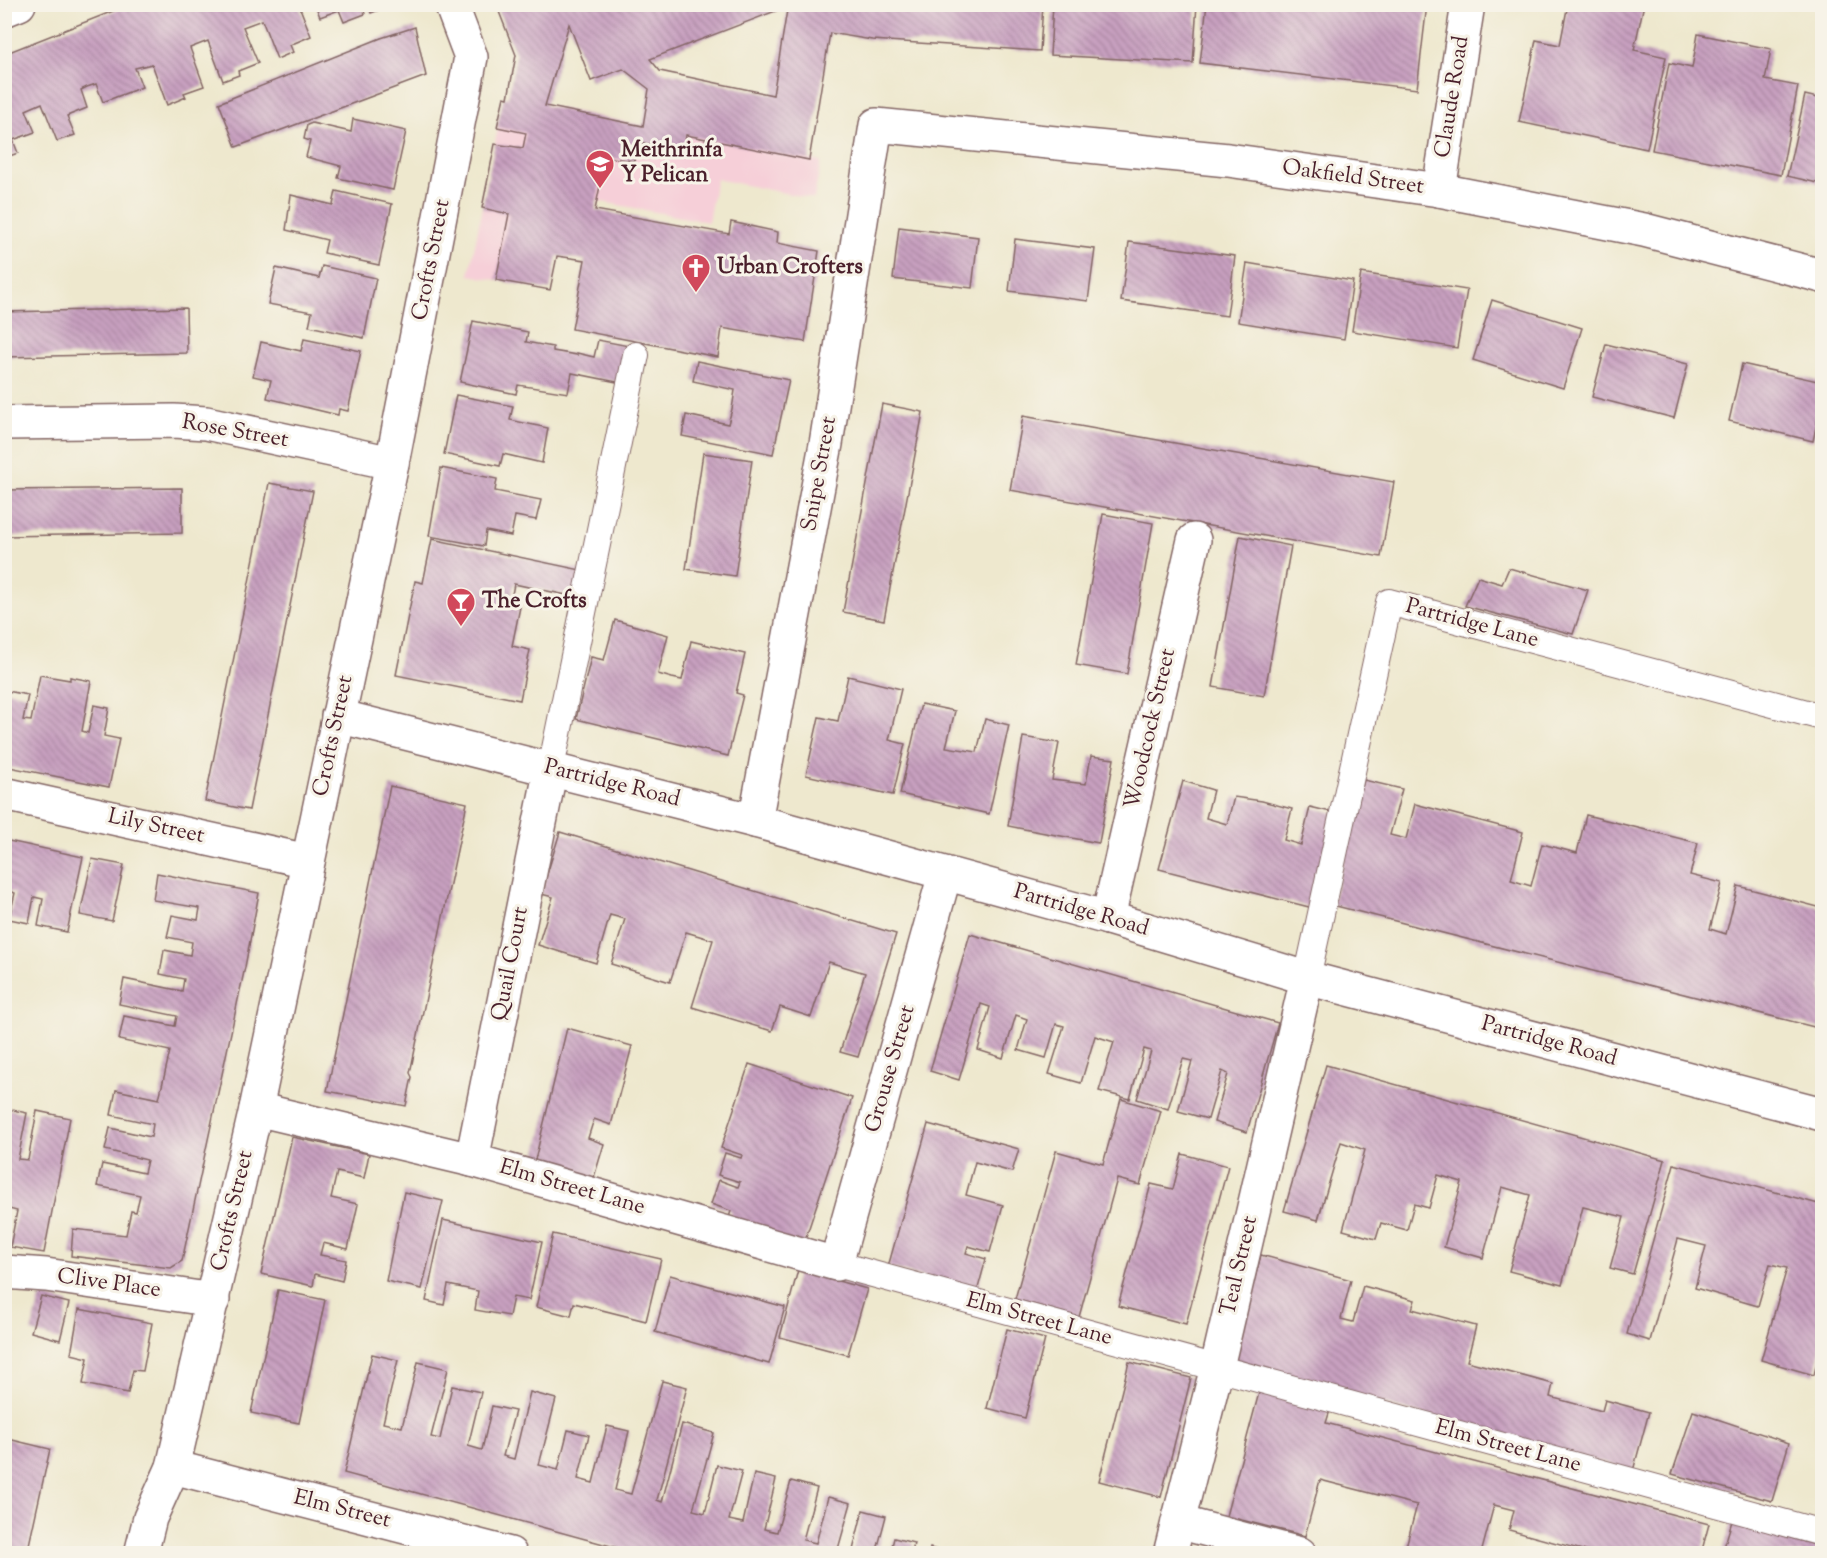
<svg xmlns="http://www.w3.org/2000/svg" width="1827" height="1558" viewBox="0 0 1827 1558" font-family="'Sorts Mill Goudy',serif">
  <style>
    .built { fill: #f6cfd8 }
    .building { fill: url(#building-back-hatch); fill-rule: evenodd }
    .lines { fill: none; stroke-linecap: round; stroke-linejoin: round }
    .service-casing { stroke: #836564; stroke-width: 28 }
    .minor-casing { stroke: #836564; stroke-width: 36 }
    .service { stroke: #fff; stroke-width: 26 }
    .minor { stroke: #fff; stroke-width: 33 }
    .labels { text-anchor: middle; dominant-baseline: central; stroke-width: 6; stroke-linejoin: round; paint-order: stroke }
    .street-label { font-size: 22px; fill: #4a1f2b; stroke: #f7f3e8 }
    .poi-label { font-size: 22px; font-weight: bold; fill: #4a1f2b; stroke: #f7f3e8; text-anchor: start }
  </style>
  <defs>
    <pattern id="building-back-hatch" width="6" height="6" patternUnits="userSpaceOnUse" patternTransform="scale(1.5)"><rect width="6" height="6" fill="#c8a0c0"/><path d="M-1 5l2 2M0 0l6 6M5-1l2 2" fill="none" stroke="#a4829c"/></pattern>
  </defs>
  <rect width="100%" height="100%" fill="#f7f3e8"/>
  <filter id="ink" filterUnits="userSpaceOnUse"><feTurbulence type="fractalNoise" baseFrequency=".0167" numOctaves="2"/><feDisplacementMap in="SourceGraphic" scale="12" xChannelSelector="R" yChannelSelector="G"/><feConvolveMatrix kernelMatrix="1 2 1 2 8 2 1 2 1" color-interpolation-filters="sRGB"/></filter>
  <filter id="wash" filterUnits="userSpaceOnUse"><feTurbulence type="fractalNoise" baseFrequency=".008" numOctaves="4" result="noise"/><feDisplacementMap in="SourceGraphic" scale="24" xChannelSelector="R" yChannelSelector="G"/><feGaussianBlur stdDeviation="1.35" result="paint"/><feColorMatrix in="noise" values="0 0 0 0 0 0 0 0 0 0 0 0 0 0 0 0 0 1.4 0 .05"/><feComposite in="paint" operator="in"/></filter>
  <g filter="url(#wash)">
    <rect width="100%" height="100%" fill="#eee8ce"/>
    <path class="built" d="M504,97L821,162L814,199L716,179L708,222L597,201L585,260L557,256L550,290L469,275Z"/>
    <g id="blocks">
      <g class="building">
        <path d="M131,4H308L300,8L311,36L290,45L293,52L277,59L262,20L243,27L258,63L238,71L239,75L223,81L208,41L190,48L204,86L184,93L186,97L167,105L152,64L135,68L142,87L103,102L96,84L87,87L81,90L87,108L67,116L75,135L57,141L42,103L26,110L35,132L13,140L18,153L4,158V54Z"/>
        <path d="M315,4H362L365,14L344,22L339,10L320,17Z"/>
        <path d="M368,4H392V5L371,13Z"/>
        <path d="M496,4H1043L1040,51L872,40L830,33L809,160L686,135L684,151L638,142L634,161L606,157L595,210L729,234L731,222L778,232L777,243L819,251L805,342L722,328L718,357L572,329L585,260L557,256L550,290L496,280L509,214L482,208L495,144L523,148L526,133L497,127L504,97L508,98L516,55ZM778,10H787L773,95L660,71L650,59ZM569,24L591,81L623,69L649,89L643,126L545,106Z"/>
        <path d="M1053,4H1197L1193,63L1050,55Z"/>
        <path d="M1207,4H1427L1417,89L1200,63Z"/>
        <path d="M1568,4H1644L1634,50L1666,57L1647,149L1519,122L1536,40L1560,45Z"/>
        <path d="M415,27L426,76L236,147L219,103L381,38Z"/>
        <path d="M1698,34L1771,49L1765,80L1798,86L1781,175L1652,150L1669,63L1692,68Z"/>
        <path d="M1805,95L1822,99V184L1787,176Z"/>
        <path d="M353,119L406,131L393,190L338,178L341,166L306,157L310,141L304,139L307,125L312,123L351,132Z"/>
        <path d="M336,191L392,204L379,265L324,253L327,240L286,230L291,195L333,205Z"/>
        <path d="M899,227L978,237L972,288L893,279Z"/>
        <path d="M1015,239L1095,249L1088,301L1009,291Z"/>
        <path d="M1129,242L1235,256L1227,316L1121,301Z"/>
        <path d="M1247,263L1353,281L1344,339L1238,322Z"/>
        <path d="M322,266L376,278L364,338L309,326L312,312L268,304L276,268L319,278Z"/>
        <path d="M1361,273L1467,290L1457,348L1352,331Z"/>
        <path d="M1492,300L1582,328L1563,388L1473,360Z"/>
        <path d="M186,308L187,353L4,357V312Z"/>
        <path d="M473,321L528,332L526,342L553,347V351L577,355V353L594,357L598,340L629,346L622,383L572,373L568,393L518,385L516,394L460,382Z"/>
        <path d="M304,339L361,351L348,411L339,409L338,415L267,398L271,380L253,376L261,342L301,351Z"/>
        <path d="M1606,344L1688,364L1674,418L1592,397Z"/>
        <path d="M697,361L789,380L773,454L682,436L686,415L728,424L732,409L735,390L693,381Z"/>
        <path d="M1742,364L1822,382V400L1813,441L1729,421Z"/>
        <path d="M456,395L513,406L510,420L548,428L542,463L503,454L500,466L444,454Z"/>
        <path d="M882,404L923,412L884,620L843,612Z"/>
        <path d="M1023,416L1394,482L1381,557L1010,490Z"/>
        <path d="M703,453L752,460L735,576L686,569Z"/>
        <path d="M441,468L497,479L495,491L541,500L536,520L515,516L511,536L486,531L484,546L429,536Z"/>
        <path d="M269,483L313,491L249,810L205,801Z"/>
        <path d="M182,488V533L4,536V490Z"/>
        <path d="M1103,514L1153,523L1127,674L1076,665Z"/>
        <path d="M1240,536L1291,546L1264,696L1213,687Z"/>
        <path d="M432,539L581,570L576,597L514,584L510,605L520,607L512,646L530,650L520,700L396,675L415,581L423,583Z"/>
        <path d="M1509,568L1588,590L1573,634L1465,606L1478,577L1502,584Z"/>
        <path d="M615,620L668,635L658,674L672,678L682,680L691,641L745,654L736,693L743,695L728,756L576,719L591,657L604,660Z"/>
        <path d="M40,675L70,680V677L91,681L82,731L88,733L94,705L109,708L104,736L119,739L109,787L4,766V694L7,695V691L28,695L23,720L31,721Z"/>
        <path d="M848,676L901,689L889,740L905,744L893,795L806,775L819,717L838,721Z"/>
        <path d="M921,704L955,711L946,747L977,752L985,719L1009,725L989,814L900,794Z"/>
        <path d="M1023,737L1059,743L1052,780L1086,784L1091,756L1114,759L1099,843L1008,826Z"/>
        <path d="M1364,780L1402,789L1390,835L1406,839L1415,804L1523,832L1511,880L1531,886L1542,844L1577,853L1586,815L1698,843L1690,875L1722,883L1710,929L1726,934L1738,886L1822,908V1029L1332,905Z"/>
        <path d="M1183,781L1213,790L1206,818L1227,824L1234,797L1262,801L1292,809L1284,840L1301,845L1310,807L1335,813L1313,908L1159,869Z"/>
        <path d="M390,786L467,803L410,1073L412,1077L406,1106L327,1091Z"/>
        <path d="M560,832L896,934L858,1057L840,1052L865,973L829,962L811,1017L780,1007L772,1031L692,1007L713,940L686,932L670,982L611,964L625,919L610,915L596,963L538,945L553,897L541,894Z"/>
        <path d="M4,840L83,857L67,932L38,926L43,899L34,897L29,923L9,919L15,893L8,891L4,901Z"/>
        <path d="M92,859L124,865L112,921L80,915Z"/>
        <path d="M157,873L259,893L245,967L182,1261L171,1268L71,1256L73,1229L126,1235L131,1211L136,1212L140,1195L97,1186L102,1164L144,1173L147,1160L105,1150L110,1128L151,1137L153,1124L111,1115L116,1090L159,1099L170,1051L119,1040L124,1016L175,1026L177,1016L119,1004L124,979L182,991L184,979L160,974L164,950L190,955L192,942L167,937L172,915L198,920L200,908L153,900Z"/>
        <path d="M970,934L1278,1023L1247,1132L1214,1122L1228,1074L1222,1071L1208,1119L1178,1111L1192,1061L1183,1059L1168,1109L1137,1099L1151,1051L1144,1049L1130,1099L1099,1091L1114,1042L1095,1036L1081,1083L1049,1074L1064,1026L1056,1024L1046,1058L1018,1050L1027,1019L1016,1015L1003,1058L978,1050L990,1007L981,1004L959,1080L930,1071Z"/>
        <path d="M567,1028L632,1046L611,1125L594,1119L588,1138L604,1144L592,1184L533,1168Z"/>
        <path d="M749,1064L852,1098L802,1249L727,1224L731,1211L711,1204L719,1180L738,1187L740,1182L718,1175L725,1153L741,1158L742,1155L721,1148Z"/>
        <path d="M1326,1065L1665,1160L1633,1274L1610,1268L1624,1217L1583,1207L1562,1285L1509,1271L1530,1195L1502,1187L1483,1258L1444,1247L1462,1182L1438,1175L1429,1208L1414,1204L1407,1230L1381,1223L1376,1239L1343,1230L1365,1150L1341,1142L1318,1220L1284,1211Z"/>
        <path d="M1121,1099L1161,1111L1140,1185L1117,1179L1079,1317L1015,1299L1056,1151L1103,1164Z"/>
        <path d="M8,1109L27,1113L18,1159L28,1160L37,1111L70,1118L44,1253L10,1247L17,1211L5,1208V1122Z"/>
        <path d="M928,1124L1019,1149L1012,1172L975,1162L966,1195L1003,1205L990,1252L968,1246L966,1253L986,1259L977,1292L888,1267Z"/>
        <path d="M292,1137L369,1154L364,1178L337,1172L331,1198L358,1204L348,1249L323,1243L320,1255L346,1260L342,1281L315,1274L313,1286L261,1274Z"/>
        <path d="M1182,1154L1228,1166L1186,1324L1118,1306L1151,1184L1173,1189Z"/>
        <path d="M1674,1164L1822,1205V1342L1814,1375L1761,1360L1787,1268L1770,1264L1758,1306L1695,1288L1706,1246L1678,1239L1650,1341L1627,1334Z"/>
        <path d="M404,1192L443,1201L422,1289L386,1281Z"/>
        <path d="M443,1220L542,1242L529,1300L513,1297L509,1316L475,1310L478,1291L448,1285L444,1305L426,1301Z"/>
        <path d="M553,1234L661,1259L646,1321L574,1303L571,1316L536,1307Z"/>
        <path d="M1261,1255L1351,1280L1341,1319L1353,1322L1363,1286L1415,1300L1412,1309L1476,1326L1467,1361L1553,1384L1550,1397L1602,1411L1605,1400L1649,1412L1633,1471L1232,1363Z"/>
        <path d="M798,1270L867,1289L848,1355L780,1337Z"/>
        <path d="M670,1275L785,1307L769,1364L655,1332Z"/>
        <path d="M278,1290L325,1300L299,1423L251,1413Z"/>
        <path d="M41,1296L69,1303L60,1340L31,1332Z"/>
        <path d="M79,1309L152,1323L143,1371L133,1370L128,1393L83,1384L88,1358L71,1354Z"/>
        <path d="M1007,1329L1045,1339L1025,1418L987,1408Z"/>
        <path d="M372,1354L398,1360L383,1423L402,1427L418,1362L448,1369L431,1437L440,1439L452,1386L481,1392L468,1446L482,1450L492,1406L515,1411L503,1456L514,1459L530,1392L556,1399L539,1465L558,1470L568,1430L589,1435L578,1479L593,1483L607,1426L629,1431L615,1490L631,1494L662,1381L687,1387L657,1500L662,1502L682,1424L714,1433L693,1510L705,1513L717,1465L742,1471L729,1520L743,1523L754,1474L776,1479L764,1529L777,1532L791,1481L817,1488L803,1540L816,1543L828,1497L851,1503L838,1549L851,1554H640L344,1473Z"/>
        <path d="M1129,1362L1191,1378L1161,1497L1099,1481Z"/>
        <path d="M1260,1389L1331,1407L1326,1423L1709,1524L1701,1554H1597L1509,1530L1514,1510L1494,1505L1481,1554H1404L1417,1505L1320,1480L1305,1536L1226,1516Z"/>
        <path d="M1693,1411L1789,1443L1772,1501L1672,1474Z"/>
        <path d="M4,1438L50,1449L27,1554H4Z"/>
        <path d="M863,1510L886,1516L876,1554H852Z"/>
        <path d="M1732,1521L1822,1547V1554H1722Z"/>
        <path d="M894,1538L914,1543L912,1554H890Z"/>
        <path d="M930,1548L948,1553V1554H929Z"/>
      </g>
    </g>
  </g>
  <g filter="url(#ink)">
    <use href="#blocks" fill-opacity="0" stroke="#836564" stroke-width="1.5"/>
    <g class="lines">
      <g class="service-casing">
        <g id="service">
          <path d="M551,768L636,355"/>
          <path d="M1307,978L1389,602L1822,717"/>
          <path d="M836,1264L1822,1533"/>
        </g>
      </g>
      <g class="minor-casing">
        <g id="minor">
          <path d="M4,10L19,4"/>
          <path d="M1439,190L1468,4"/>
          <path d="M4,423L174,421L206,423L392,463"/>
          <path d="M338,716L755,821L1108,918L1307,978L1822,1114"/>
          <path d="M4,794L308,861"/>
          <path d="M755,821L826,444L876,125L1228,160L1439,190L1644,230L1822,276"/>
          <path d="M1108,918L1194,540"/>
          <path d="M256,1109L472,1160L836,1264L945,874"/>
          <path d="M472,1160L551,768"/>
          <path d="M4,1272L46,1275L213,1300"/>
          <path d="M173,1467L510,1554"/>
          <path d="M1178,1522L1300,1554"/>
          <path d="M141,1554L150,1518L173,1467L256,1109L392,463L471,57L451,4"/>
          <path d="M1170,1554L1217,1367L1307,978"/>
        </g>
      </g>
      <use href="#service" class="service"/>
      <use href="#minor" class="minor"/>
    </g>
  </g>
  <defs>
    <g id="school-pin" transform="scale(1.5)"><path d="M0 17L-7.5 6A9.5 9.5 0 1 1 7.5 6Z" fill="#d1495b" stroke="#f7f3e8"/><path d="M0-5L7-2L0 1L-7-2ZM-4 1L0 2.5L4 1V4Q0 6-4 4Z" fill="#fff"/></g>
    <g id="church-pin" transform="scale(1.5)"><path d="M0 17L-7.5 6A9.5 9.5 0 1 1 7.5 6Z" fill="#d1495b" stroke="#f7f3e8"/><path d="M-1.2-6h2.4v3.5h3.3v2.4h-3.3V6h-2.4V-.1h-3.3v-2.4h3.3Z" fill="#fff"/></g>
    <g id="bar-pin" transform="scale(1.5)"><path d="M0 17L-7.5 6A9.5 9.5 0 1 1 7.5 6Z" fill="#d1495b" stroke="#f7f3e8"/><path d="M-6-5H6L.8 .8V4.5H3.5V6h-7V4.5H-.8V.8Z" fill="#fff"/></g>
  </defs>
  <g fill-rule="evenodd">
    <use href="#school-pin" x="600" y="164"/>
    <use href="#church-pin" x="696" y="268"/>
    <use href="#bar-pin" x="461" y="602"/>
  </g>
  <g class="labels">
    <g class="street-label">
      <text transform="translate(1453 97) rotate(-81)">Claude Road</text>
      <text transform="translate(1353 178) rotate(8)">Oakfield Street</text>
      <text transform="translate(432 260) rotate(-79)">Crofts Street</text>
      <text transform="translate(235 432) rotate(10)">Rose Street</text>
      <text transform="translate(820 474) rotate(-80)">Snipe Street</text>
      <text transform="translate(1472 624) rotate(15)">Partridge Lane</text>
      <text transform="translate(1151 729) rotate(-77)">Woodcock Street</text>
      <text transform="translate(334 736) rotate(-78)">Crofts Street</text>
      <text transform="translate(612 784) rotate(14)">Partridge Road</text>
      <text transform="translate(156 827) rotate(12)">Lily Street</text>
      <text transform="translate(1081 911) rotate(16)">Partridge Road</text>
      <text transform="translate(511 964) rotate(-79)">Quail Court</text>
      <text transform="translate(1549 1042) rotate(15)">Partridge Road</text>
      <text transform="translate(891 1069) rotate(-74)">Grouse Street</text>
      <text transform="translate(572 1188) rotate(16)">Elm Street Lane</text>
      <text transform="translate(233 1211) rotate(-77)">Crofts Street</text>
      <text transform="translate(1240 1266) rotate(-77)">Teal Street</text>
      <text transform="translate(109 1284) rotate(8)">Clive Place</text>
      <text transform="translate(1039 1320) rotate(15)">Elm Street Lane</text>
      <text transform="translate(1508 1447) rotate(15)">Elm Street Lane</text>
      <text transform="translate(342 1510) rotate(14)">Elm Street</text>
    </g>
    <g class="poi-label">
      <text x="621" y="151">Meithrinfa<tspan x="621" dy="25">Y Pelican</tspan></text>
      <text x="717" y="268">Urban Crofters</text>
      <text x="482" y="602">The Crofts</text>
    </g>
  </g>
  <rect width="1827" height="1558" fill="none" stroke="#f7f3e8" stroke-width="24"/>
</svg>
